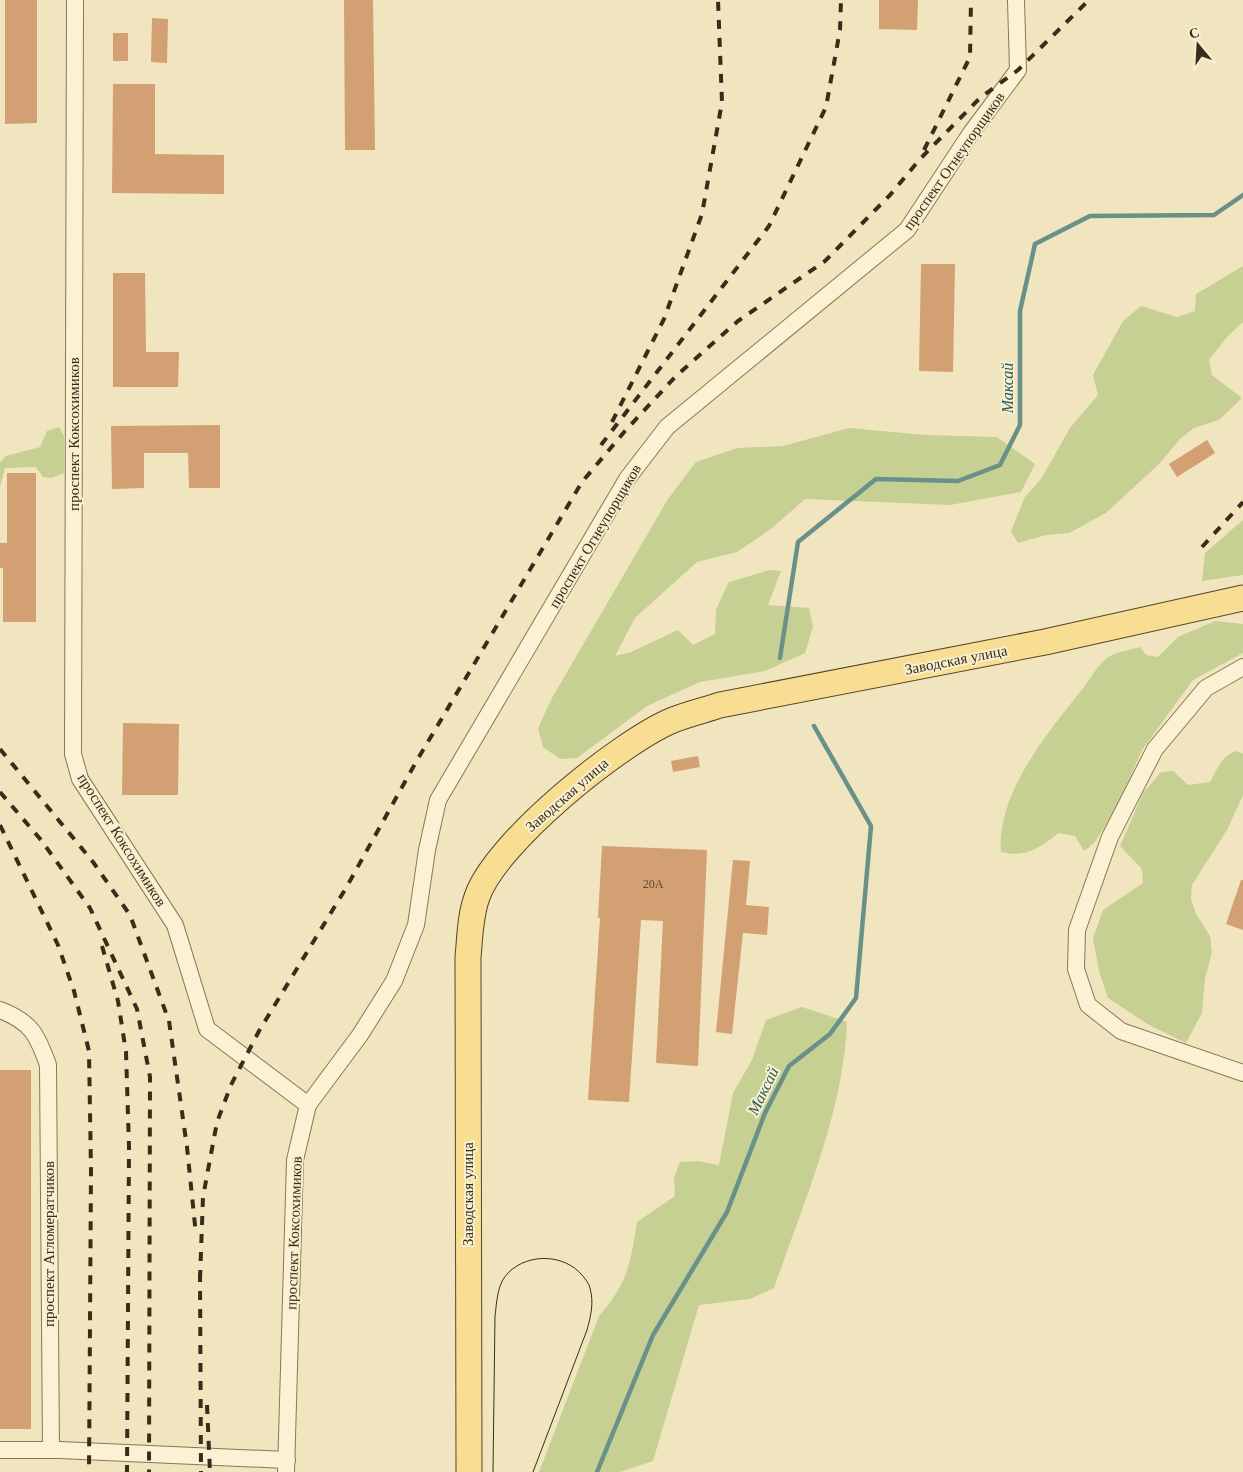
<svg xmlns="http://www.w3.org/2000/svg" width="1243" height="1472" viewBox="0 0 1243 1472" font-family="'Times New Roman',serif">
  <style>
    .green { fill: #c5d092 }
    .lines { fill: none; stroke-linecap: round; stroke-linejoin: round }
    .stream { stroke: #699189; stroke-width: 4.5 }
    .building { fill: #d2a072 }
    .minor-casing { stroke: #8b7556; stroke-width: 18 }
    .primary-casing { stroke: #58432b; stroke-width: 27 }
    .minor { stroke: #fbf2d3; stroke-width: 16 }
    .primary { stroke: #f8de93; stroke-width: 25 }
    .tram { stroke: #392c1c; stroke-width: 1 }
    .rail { stroke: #392c1c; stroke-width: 4; stroke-dasharray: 9 9; stroke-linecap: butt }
    .labels { text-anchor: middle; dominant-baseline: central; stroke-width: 4; stroke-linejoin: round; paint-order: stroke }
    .number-label { font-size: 12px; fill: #5f4932 }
    .street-label { font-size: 15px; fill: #392c1c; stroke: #f8efcf }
    .water-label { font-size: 16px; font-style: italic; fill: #2a5a5a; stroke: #f8efcf }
  </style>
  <rect width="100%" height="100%" fill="#f1e5bf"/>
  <g class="green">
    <path d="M1243,266V322L1226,338L1209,360L1212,375L1242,398L1219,420L1194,428L1181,438L1158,465L1106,513L1069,533L1046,535L1018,543L1011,531L1025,497L1041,479L1070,428L1098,395L1093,375L1123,321L1141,306L1177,317L1195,311L1196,294Z"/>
    <path d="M59,427L64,436V473L52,478L43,477L36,467L5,468L0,487V528V462L6,456L40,447L47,431Z"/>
    <path d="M849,428L926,435L997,437L1035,464L1021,492L950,505L805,499L771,529L737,552L697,562L635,618L615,656L631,652L678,630L693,645L715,634L716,609L729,582L770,570L781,571L768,605L809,608L813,627L805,653L765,671L700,682L647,706L577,758L560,759L543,747L538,728L552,698L668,499L696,462L737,448L783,446Z"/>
    <path d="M1243,520V575L1202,581L1205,553Z"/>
    <path d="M1215,621L1243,624V653L1193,680L1142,750L1114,813L1094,843L1084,851L1075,836L1059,833C1038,848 1028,858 1001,852C996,795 1047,733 1081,691C1089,681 1097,666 1107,658C1115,652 1130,650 1140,647L1146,655L1158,657L1178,637Z"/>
    <path d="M1237,751L1243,754V795L1227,830L1192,885L1191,899L1196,914L1210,936L1212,952L1205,979L1202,1013L1186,1043L1149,1025L1108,998L1099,971L1093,938L1103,910L1143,883L1142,869L1120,846L1143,793L1161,772L1173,771L1188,785L1210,782C1218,768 1221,756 1237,751Z"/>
    <path d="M802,1007L847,1022C844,1111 803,1204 774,1288L750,1299L699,1305L653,1461L620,1472H539L599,1316C627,1285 631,1262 637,1222L675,1196L674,1178L680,1162L697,1161L719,1165L733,1093L752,1060L766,1020Z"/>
  </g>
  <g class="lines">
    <g class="stream">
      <path d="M780,658L798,542L876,479L958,481L1000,465L1020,425V311L1035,244L1090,216L1214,215L1243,195"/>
      <path d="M597,1472L653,1335L727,1212L765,1113L789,1066L830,1034L856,998L871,826L814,726"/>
    </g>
  </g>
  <g class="building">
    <path d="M5,0H37V123L5,124Z"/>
    <path d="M344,0H373L375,150H345Z"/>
    <path d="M879,0H918L917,30L879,29Z"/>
    <path d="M152,18L168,19L167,63L151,62Z"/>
    <rect x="113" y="33" width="15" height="28"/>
    <path d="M113,84H155V154L224,155V194L112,193Z"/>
    <path d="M921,264H955L953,372L919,371Z"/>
    <path d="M113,273H145L146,352H179L178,387H113Z"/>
    <path d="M220,425V488H189L188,453H144V488L112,489L111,426Z"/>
    <path d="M1207,440L1215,453L1177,477L1169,464Z"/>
    <path d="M7,473H36V622H3V568H0V543H7Z"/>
    <path d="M123,723L179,724L178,795H122Z"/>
    <path d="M698,756L700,767L673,772L671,761Z"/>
    <path d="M602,846L707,850L698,1066L656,1063L663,921L641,920L629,1102L588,1100L600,918H598Z"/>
    <path d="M733,860L750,861L746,905L769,907L767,935L743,933L732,1034L716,1032Z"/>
    <path d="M1241,880H1243V930L1226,924Z"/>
    <rect x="0" y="1070" width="31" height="359"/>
  </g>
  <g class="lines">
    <g class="minor-casing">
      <g id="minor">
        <path d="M75,0L73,754L80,779L175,925L207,1029L308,1105"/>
        <path d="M1243,667L1206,688L1155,749L1110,837L1077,930L1076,969L1088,1005L1121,1031L1243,1073"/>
        <path d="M0,1010C31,1022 37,1034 48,1065L51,1449"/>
        <path d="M0,1450H60L287,1460"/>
        <path d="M286,1472L295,1160L308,1105L360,1035L394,981L416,925L427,850L438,800L627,479L667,427L907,230L971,133L1018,70L1016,0"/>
      </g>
    </g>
    <g class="primary-casing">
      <path id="primary" d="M469,1472L468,957C470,937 470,916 477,897C495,843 620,742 673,720C688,714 705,710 720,705L1045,642L1243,598"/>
    </g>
    <use href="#minor" class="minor"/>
    <use href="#primary" class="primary"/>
    <path class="tram" d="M493,1472L495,1316C497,1301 497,1283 509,1272C529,1253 564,1254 582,1275C585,1279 589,1283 590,1288C594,1303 591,1315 587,1330L533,1472"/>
    <g class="rail">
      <path d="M924,150L970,57L971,0"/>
      <path d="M612,422L664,319L702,214L722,102L718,0"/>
      <path d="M601,445L769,226L826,107L840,30L841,0"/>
      <path d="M1202,547L1243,502"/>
      <path d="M0,749L93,862L130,915L169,1021L187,1147L196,1235"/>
      <path d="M0,792L41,840L90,908L137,1009L150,1077L149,1472"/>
      <path d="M0,825L58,945L74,991L89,1051L91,1171L89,1472"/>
      <path d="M102,946L118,1001L126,1052L129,1147L127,1472"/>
      <path d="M200,1273L201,1472"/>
      <path d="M200,1279L203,1197L217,1122L231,1085L259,1031L346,888L416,762L582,482L625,431L676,376L738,321L825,261L890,195L920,159L980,98L1018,70L1089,0"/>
      <path d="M207,1405L210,1472"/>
    </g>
  </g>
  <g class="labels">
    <g class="number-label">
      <text x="653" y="884">20А</text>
    </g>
    <g class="street-label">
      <text transform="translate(954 161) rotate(-55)">проспект Огнеупорщиков</text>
      <text transform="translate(74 434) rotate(-90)">проспект Коксохимиков</text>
      <text transform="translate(595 536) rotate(-59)">проспект Огнеупорщиков</text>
      <text transform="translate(956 660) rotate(-11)">Заводская улица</text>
      <text transform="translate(567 795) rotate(-41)">Заводская улица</text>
      <text transform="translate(122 840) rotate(58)">проспект Коксохимиков</text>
      <text transform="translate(468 1194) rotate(-90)">Заводская улица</text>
      <text transform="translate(294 1233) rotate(-88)">проспект Коксохимиков</text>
      <text transform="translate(49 1244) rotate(-90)">проспект Агломератчиков</text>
    </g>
    <g class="water-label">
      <text transform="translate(1007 388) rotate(-90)">Максай</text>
      <text transform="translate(763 1091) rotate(-64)">Максай</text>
    </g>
  </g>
  <g transform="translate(1198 45) rotate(342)" stroke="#f8efcf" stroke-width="4" paint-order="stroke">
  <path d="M0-4L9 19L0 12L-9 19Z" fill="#392c1c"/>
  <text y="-8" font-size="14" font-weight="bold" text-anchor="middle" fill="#392c1c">С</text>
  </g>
</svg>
